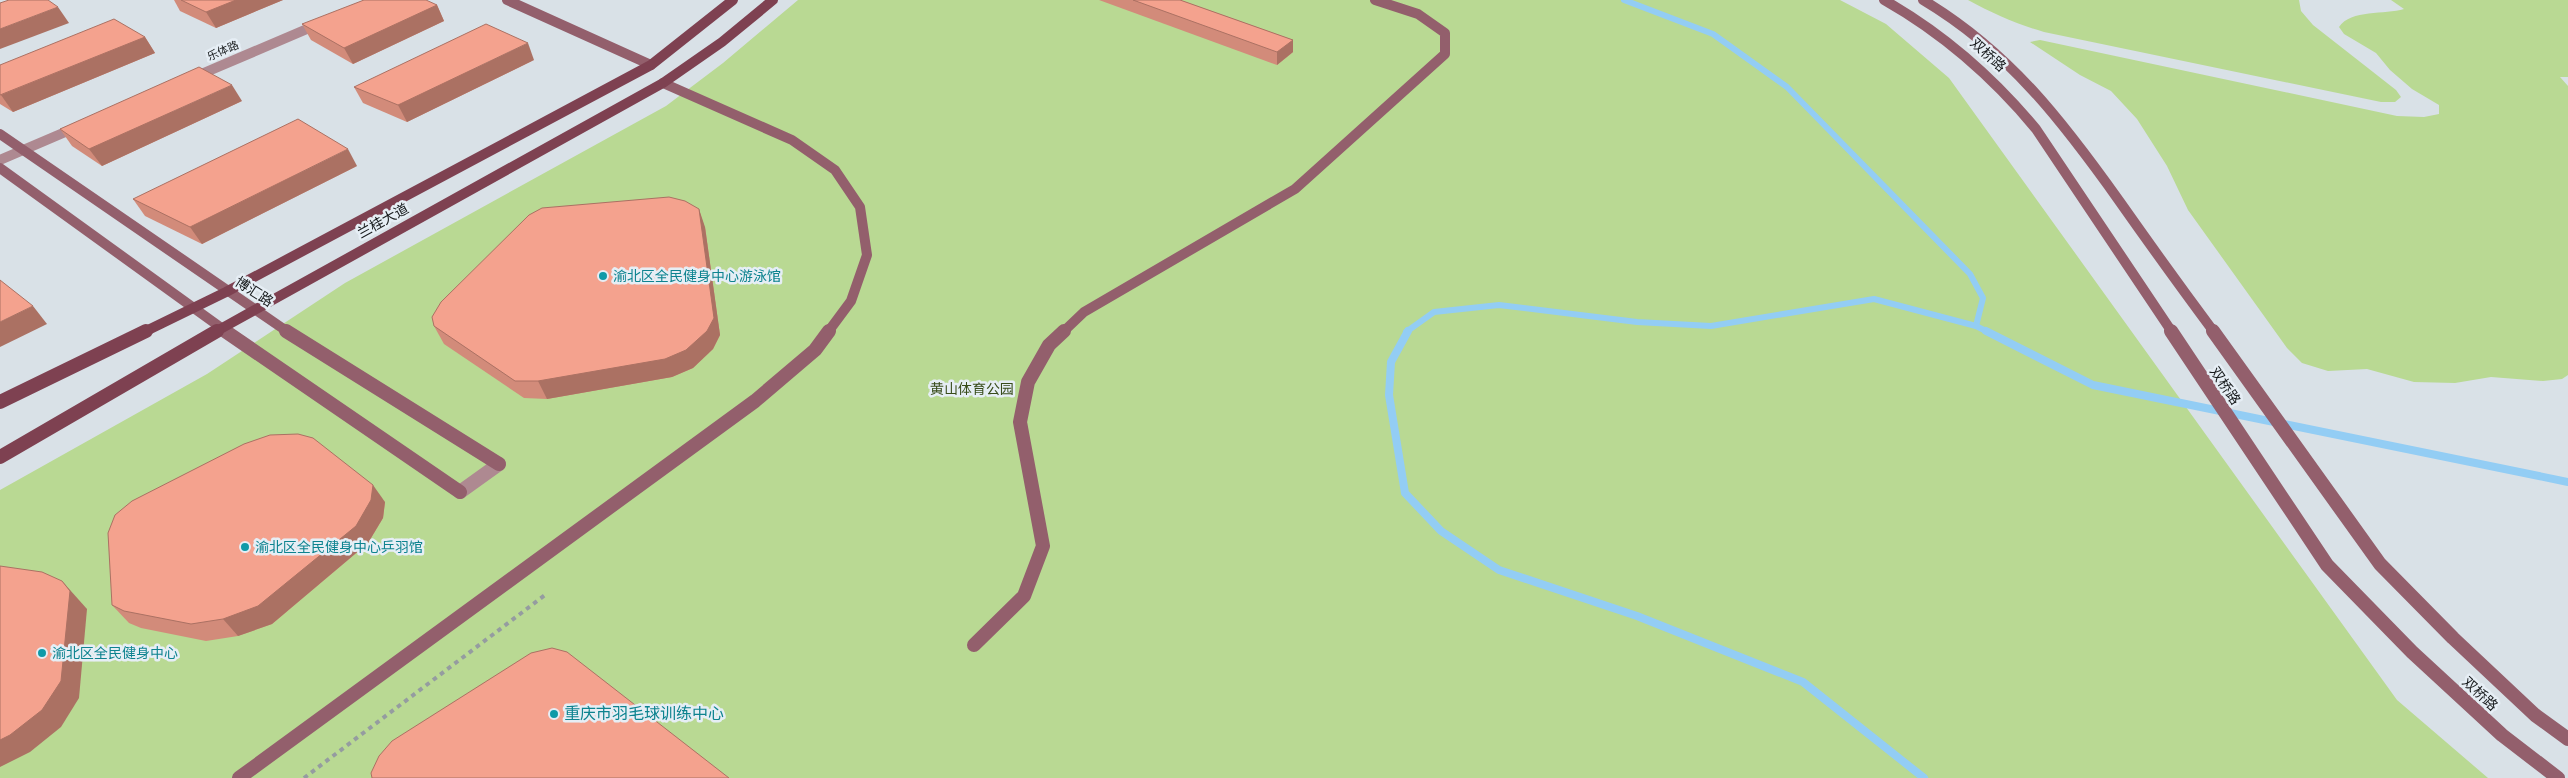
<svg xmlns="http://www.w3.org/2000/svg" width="2568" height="778" viewBox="0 0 2568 778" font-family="Signika,'Noto Sans SC',sans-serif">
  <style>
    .green { fill: #b9d993 }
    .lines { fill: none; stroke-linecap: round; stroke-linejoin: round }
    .stream-far1 { stroke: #93cdf4; stroke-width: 6 }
    .stream { stroke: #93cdf4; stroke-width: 8 }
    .path { stroke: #959ca0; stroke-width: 4; stroke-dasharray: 4.5 4.5; stroke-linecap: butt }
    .lane { stroke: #ae8991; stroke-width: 14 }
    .street { stroke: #ae8991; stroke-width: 10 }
    .secondary-far1 { stroke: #935f6c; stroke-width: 10 }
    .secondary { stroke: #935f6c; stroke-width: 14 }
    .primary-far1 { stroke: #7e4151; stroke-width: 10 }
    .primary { stroke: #7e4151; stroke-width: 14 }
    .wall { fill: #d28b7a }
    .shaded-wall { fill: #ab7163 }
    .building { fill: #f4a28e; stroke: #ab7163 }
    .culture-dot { fill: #0f9aa8; stroke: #e6eef5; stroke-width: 2 }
    .labels { text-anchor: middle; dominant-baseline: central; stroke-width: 5; stroke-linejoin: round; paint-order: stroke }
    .far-street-label { font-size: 11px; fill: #171a1c; stroke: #e6eef5 }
    .street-label { font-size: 14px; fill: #171a1c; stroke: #e6eef5 }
    .culture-label { font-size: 14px; fill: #0d838f; stroke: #e6eef5; text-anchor: start }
    .park-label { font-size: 14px; fill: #384c1a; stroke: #e6eef5 }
    .near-culture-label { font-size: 16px; fill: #0d838f; stroke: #e6eef5; text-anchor: start }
  </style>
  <rect width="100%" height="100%" fill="#d9e1e7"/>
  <g class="green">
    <path d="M798,0H1840L1886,24L1949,78L2397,700L2488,778H0V490L207,374L345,283L666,106L723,63Z"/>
    <path d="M1968,0H2299L2301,11L2313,25L2396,90L2401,97L2395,102H2381L2044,32C2016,24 1994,14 1968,0Z"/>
    <path d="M2391,0H2568V77H2560L2568,86V375L2562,379L2543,381L2491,377L2455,383L2414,382L2367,369L2328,371L2302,363L2287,348L2188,210L2167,166L2137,119L2111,91L2080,75L2030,42L2040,40L2397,116L2424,117L2439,114V105L2412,89L2390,70L2376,53L2344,34L2339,27C2351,9 2385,15 2404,9Z"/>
  </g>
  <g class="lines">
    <g class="stream-far1">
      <path d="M1624,0L1713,34L1787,87L1970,274L1983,298L1976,326"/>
      <path d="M1406,332L1434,312L1499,305L1637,322L1711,326L1874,299L1976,326L1988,332"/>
    </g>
    <g class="stream">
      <path d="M1408,331L1391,362L1389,395L1405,493L1441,531L1499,570L1637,616L1803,682L1924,778"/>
      <path d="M1986,331L2093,385L2568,482"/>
    </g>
    <path class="path" d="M304,778L545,595"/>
    <path class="lane" d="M460,492L499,464"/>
    <g class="street">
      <path d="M192,78L321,23"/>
      <path d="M0,160L77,127"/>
    </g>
    <g class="secondary-far1">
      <path d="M507,0L651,65"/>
      <path d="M1884,0C1944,34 1992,76 2036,129L2172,332"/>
      <path d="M1923,0C2010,52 2063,122 2120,202C2151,246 2182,289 2214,332"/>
      <path d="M663,83L792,140L835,170L860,207L867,255L851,301L828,332"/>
      <path d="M0,134L288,332"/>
      <path d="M0,168L227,332"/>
      <path d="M1063,332L1084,312L1295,189L1445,54V33L1418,14L1375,0"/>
    </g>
    <g class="secondary">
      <path d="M225,331L460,492"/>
      <path d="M286,331L499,464"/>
      <path d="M2171,331L2327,565L2412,652L2502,735L2558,778"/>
      <path d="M2213,331L2380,564L2453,638L2535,715L2568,739"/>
      <path d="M974,645L1024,596L1043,546L1020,422L1028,382L1049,345L1064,331"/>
      <path d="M239,778L755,401L815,350L829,331"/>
    </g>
    <g class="primary-far1">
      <path d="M144,332L226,292L651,65L733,0"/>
      <path d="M215,332L663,83L722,42L773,0"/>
    </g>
    <g class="primary">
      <path d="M0,402L146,331"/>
      <path d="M0,457L217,331"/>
    </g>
  </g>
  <g class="wall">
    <path d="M174,0H283L216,28L180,11Z"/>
    <path d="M1099,0H1180L1293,40V52L1277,65Z"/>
    <path d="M437,5L444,21L353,64L311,40L302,24Z"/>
    <path d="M145,37L155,53L13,112L0,104V65Z"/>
    <path d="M534,60L407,122L363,103L354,87Z"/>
    <path d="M242,101L102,166L72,146L60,129Z"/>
    <path d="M357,166L202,244L145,216L133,199Z"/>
    <path d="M705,227L720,335L713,349L693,368L672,377L547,399L524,398L444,344L434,326Z"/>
    <path d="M385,502L383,518L368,543L272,624L238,636L206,641L141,628L129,623L112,605Z"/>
  </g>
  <g class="shaded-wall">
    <path d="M236,0H283L216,28L206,12Z"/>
    <path d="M437,5L444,21L353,64L344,48Z"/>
    <path d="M58,7L69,23L0,49V29Z"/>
    <path d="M145,37L155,53L13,112L1,95Z"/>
    <path d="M1293,40V52L1277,65V52Z"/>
    <path d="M528,43L534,60L407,122L398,105Z"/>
    <path d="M232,85L242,101L102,166L89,149Z"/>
    <path d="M348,149L357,166L202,244L190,227Z"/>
    <path d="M699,209L705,227L720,335L713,349L693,368L672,377L547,399L538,381Z"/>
    <path d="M33,306L47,324L0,347V322Z"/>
    <path d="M373,485L385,502L383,518L368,543L272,624L238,636L223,619Z"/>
    <path d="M62,581L87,609L79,698L61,727L30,752L0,767V740Z"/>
  </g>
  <g class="building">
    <path d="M9,0H48L58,7L0,29V3Z"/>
    <path d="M181,0H236L206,12Z"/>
    <path d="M364,0H426L437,5L344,48L302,24Z"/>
    <path d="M1133,0H1180L1293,40L1277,52Z"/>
    <path d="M114,19L145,37L0,95V65Z"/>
    <path d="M486,24L528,43L398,105L354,87Z"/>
    <path d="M199,67L232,85L89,149L60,129Z"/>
    <path d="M298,119L348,149L190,227L133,199Z"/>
    <path d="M669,197L685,201L699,209L714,318L707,331L686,350L665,359L538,381H515L434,326L432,317L441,302L529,215L542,208Z"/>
    <path d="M0,280L33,306L0,322Z"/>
    <path d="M298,434L313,438L373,485L371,500L356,526L258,606L223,619L191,624L124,611L112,605L108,533L115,515L132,501L244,444L270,435Z"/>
    <path d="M0,566L42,572L62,581L70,591L61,681L42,710L10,735L0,740Z"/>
    <path d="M552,648L567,652L729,778H372L371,773L379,756L392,741L531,653Z"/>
  </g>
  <g class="culture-dot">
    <circle cx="603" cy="276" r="5"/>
    <circle cx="245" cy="547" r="5"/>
    <circle cx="42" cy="653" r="5"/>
    <circle cx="554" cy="714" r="5"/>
  </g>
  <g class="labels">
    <g class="far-street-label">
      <text transform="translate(223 51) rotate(-23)">乐体路</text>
    </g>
    <g class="street-label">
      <text transform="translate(1988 55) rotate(42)">双桥路</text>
      <text transform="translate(383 221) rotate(-29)">兰桂大道</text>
      <text transform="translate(254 292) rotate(33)">博汇路</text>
      <text transform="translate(2225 386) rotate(56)">双桥路</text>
      <text transform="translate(2480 694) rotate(43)">双桥路</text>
    </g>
    <g class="culture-label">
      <text x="613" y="276">渝北区全民健身中心游泳馆</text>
      <text x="255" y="547">渝北区全民健身中心乒羽馆</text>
      <text x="52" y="653">渝北区全民健身中心</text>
    </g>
    <g class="park-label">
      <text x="972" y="389">黄山体育公园</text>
    </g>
    <g class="near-culture-label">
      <text x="564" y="714">重庆市羽毛球训练中心</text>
    </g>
  </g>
</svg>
